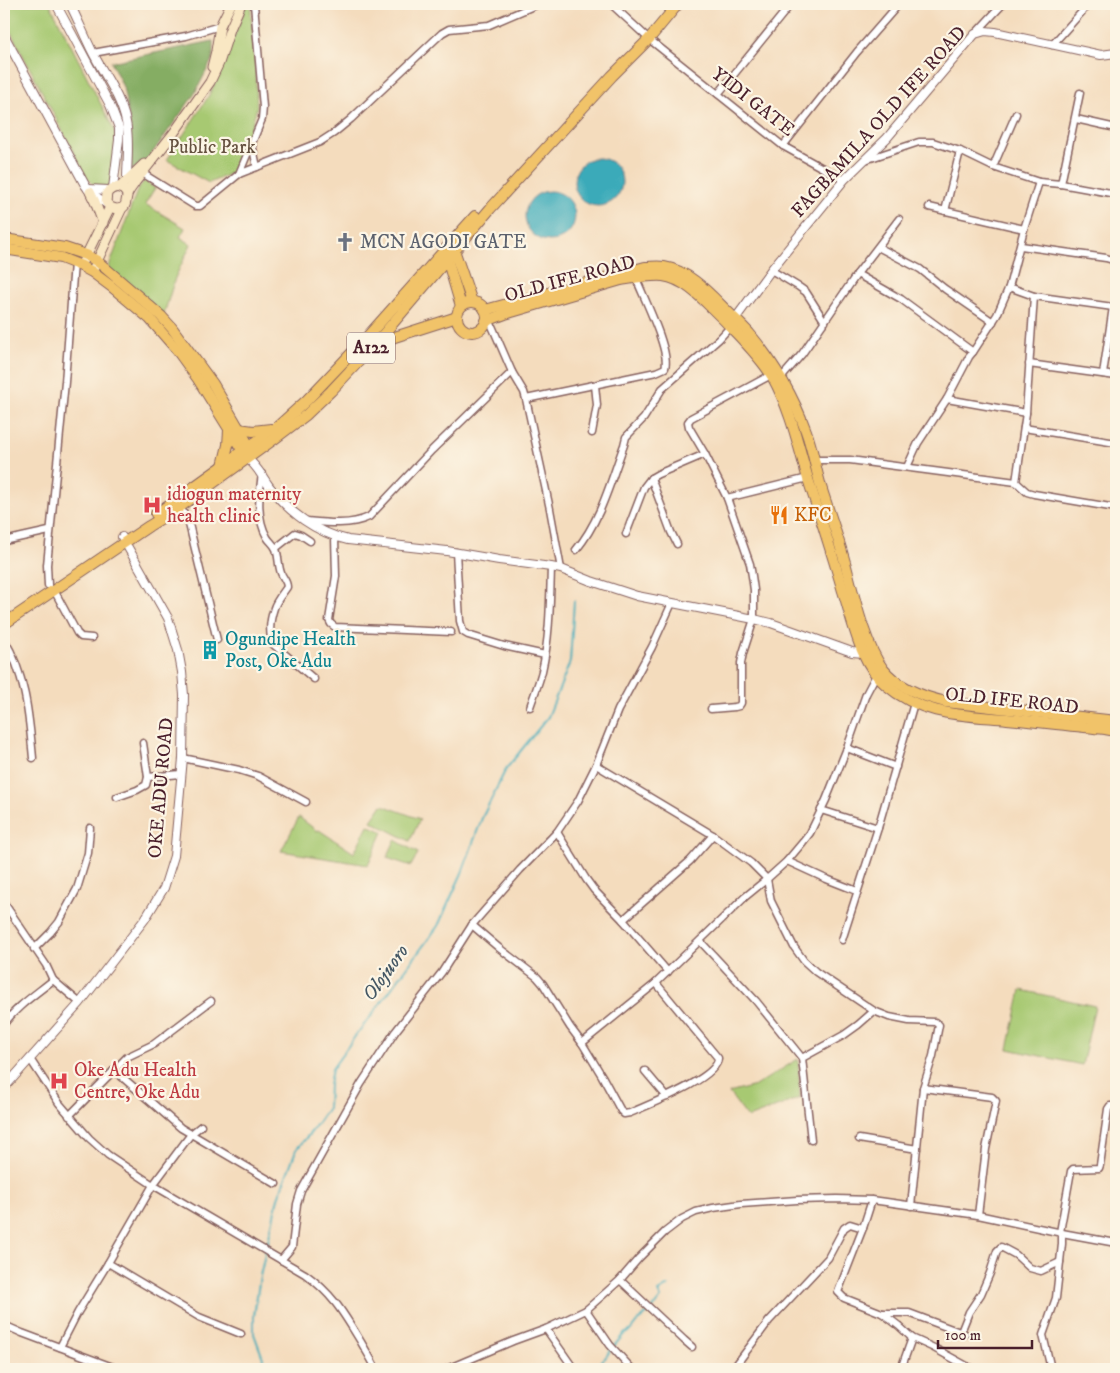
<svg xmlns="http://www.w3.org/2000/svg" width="1120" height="1373" viewBox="0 0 1120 1373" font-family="'IM FELL DW Pica',serif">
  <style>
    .green { fill: #a7c972; stroke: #78744e }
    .forest { fill: #85ad64; stroke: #686648 }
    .water { fill: #3aaab9; stroke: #426472 }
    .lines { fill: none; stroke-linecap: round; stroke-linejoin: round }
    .stream { stroke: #3aaab9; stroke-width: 2 }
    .minor-casing { stroke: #86615e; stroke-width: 9 }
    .tertiary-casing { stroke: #86615e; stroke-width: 10 }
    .secondary-casing { stroke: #86615e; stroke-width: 11 }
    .primary-casing { stroke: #86615e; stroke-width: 12 }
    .trunk-casing { stroke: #86615e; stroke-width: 12 }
    .minor { stroke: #fff; stroke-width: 6 }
    .tertiary { stroke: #fff; stroke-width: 8 }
    .secondary { stroke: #f9e7c3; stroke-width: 9 }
    .primary { stroke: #f1c369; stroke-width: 10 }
    .trunk { stroke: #f1c369; stroke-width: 10 }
    .labels { text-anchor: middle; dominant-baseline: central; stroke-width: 4.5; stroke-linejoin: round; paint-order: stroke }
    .shield { fill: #fcf5e5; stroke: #7f5f63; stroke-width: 1 }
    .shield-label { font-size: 18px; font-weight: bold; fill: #4a1f2b }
    .street-label { font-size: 19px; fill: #4a1f2b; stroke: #fcf5e5 }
    .park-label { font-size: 19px; fill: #665240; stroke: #fcf5e5 }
    .worship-label { font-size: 19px; fill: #5b616d; stroke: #fcf5e5; text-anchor: start }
    .health-label { font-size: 19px; fill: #be3a42; stroke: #fcf5e5; text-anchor: start }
    .food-label { font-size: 19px; fill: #c56008; stroke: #fcf5e5; text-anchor: start }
    .culture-label { font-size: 19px; fill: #0d838f; stroke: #fcf5e5; text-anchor: start }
    .water-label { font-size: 20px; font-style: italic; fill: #445764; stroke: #fcf5e5 }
  </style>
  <rect width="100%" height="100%" fill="#fcf5e5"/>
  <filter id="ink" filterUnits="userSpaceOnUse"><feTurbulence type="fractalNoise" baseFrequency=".02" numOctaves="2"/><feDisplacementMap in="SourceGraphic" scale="10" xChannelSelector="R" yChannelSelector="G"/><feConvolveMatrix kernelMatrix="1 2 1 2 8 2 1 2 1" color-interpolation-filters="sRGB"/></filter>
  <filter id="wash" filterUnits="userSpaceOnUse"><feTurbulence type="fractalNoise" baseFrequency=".0096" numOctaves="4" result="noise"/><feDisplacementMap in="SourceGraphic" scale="20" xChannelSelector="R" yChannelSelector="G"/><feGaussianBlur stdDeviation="1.12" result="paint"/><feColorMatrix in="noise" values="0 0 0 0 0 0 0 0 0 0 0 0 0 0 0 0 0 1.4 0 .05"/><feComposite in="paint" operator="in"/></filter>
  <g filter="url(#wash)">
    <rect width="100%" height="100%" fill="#f4dcbd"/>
    <g class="green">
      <path d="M4,4H50L115,132V174L108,188L96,187L87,178L4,19Z"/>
      <path d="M247,4H251V15L255,62L257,107L248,137L234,172L209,183L167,160L208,97L218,77Z"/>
      <path d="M144,181L155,188L145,204L185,228L180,237L191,244L175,278L162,321L106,275L137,191Z"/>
      <path d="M382,805L420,819L410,841L371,821Z"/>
      <path d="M299,817L317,831L319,830L354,853L368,825L383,832L368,865L281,851Z"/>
      <path d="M395,840L418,853L411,866L387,858Z"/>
      <path d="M1021,990L1095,1006L1082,1065L1008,1049Z"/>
      <path d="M798,1059L800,1098L748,1118L729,1093L755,1086Z"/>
    </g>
    <path class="forest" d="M213,41V58L194,95L148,159L131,171L130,124L123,87L111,62Z"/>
    <g class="water">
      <circle cx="598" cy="182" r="24"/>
      <circle cx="550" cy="216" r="25"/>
    </g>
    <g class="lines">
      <g class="stream">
        <path d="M653,1308L661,1298L658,1292L668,1286"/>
        <path d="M614,1346L624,1334L630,1331L637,1322L650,1311"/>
        <path d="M267,1369L254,1334V1316L260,1276L278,1198L296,1150L312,1131L328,1108L329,1085L332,1069L356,1035L371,1016L438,926L462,873L482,818L506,769L548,717L570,662L574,601"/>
        <path d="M593,1369L606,1357L611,1349"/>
      </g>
    </g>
  </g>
  <g filter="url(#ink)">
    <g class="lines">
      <g class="minor-casing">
        <g id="minor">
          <path d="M611,4L649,39L783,146L844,180"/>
          <path d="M975,34L1003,4"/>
          <path d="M1052,45L1089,4"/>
          <path d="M93,53L186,36L220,26"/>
          <path d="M718,94L791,4"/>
          <path d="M1076,119L1116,128"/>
          <path d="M252,144L257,167"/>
          <path d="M783,146L857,52L899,4"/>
          <path d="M865,160L919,142H933L960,151L993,167L1039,182L1061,184L1116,194"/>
          <path d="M993,167L1016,114"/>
          <path d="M142,173L195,206H200L239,174L320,142L334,133L351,119L442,33L449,29L489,25L538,4"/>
          <path d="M239,174L262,119L263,107L254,4"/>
          <path d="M1061,184L1080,93"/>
          <path d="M929,207L1024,229"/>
          <path d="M945,211L960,151"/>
          <path d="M1021,246L1106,258L1116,261"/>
          <path d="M878,247L920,269L945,289L993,322"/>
          <path d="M771,270L799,287L806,292L825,322"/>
          <path d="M857,274L901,299L973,352"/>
          <path d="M1009,287L1034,296L1113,307H1116"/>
          <path d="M489,319L512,372L524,392L526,399L550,509L561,569"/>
          <path d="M1029,364L1116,376"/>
          <path d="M1103,374L1113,307"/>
          <path d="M782,377L802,354L857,274L899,219"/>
          <path d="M526,399L656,372L665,368C671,352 643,296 636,278"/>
          <path d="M947,399L1026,413"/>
          <path d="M1024,428L1116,443"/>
          <path d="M592,433L597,405L595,385"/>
          <path d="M814,460H850L1016,482L1027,492L1034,494L1116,508"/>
          <path d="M907,467L918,443L947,399L969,357L973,352L997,315L1009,287L1024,229L1039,182"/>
          <path d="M262,474C259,494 256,518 267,537C269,541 274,544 276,549C279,557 278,565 281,573C283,578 287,581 287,587C283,593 276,601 274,608C270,620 268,634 274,645L314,679"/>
          <path d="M651,478L671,532L677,544"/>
          <path d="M1016,482L1026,413L1034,296"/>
          <path d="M727,498L808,478"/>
          <path d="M180,507L188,520L217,640"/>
          <path d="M306,521C326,523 350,526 369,517L432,450L512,372"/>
          <path d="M626,534L644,487L651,478L658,474L705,454"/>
          <path d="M335,537L336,576L329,620L331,624L335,627L451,632"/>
          <path d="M4,541L49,531"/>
          <path d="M276,548L295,533L301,535L310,541"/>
          <path d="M576,550C601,520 611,480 624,445L626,437L644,418L662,389L719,339L730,327"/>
          <path d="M456,552L460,621L463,632L468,635L504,646L545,655"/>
          <path d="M48,585L47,565L65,382L74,263"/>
          <path d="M54,590L77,633L81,637L92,638"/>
          <path d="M4,639C26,675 29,717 33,758"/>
          <path d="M530,707C534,695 539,683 542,671C550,637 550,601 551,567"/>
          <path d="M711,709L735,707L739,706L741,703V663L743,653L754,619V590L752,576L750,564L727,498L705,454L689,427L688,422L691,418L771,375"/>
          <path d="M847,748L896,767"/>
          <path d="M183,758L239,770L258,776L306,802"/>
          <path d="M596,765L713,835L751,863L767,879L771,901L794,947L804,961L816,972L874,1011L889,1017L909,1021L935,1022L939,1025L933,1056L923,1088L911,1206"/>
          <path d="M148,777L181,774"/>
          <path d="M117,797L137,790L146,785L148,777L143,743"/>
          <path d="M821,810L878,828"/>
          <path d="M557,832L586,879L594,890L623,920L668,972"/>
          <path d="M787,861L824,878L857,891"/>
          <path d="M4,903L46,965L53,980L80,1003"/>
          <path d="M623,920L690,861L713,835"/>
          <path d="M472,925L499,948L537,977L543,984L570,1027L582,1043L602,1076L621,1111L624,1114L630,1113C647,1105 719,1078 718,1058L656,983"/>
          <path d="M842,940L878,828L914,703"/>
          <path d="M700,941L756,1001L802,1058L811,1140"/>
          <path d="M34,949L50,933L59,922L77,889L88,853L90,828"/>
          <path d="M4,1024C16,1007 36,994 53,980"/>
          <path d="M582,1043L656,983L745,897L767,879L787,861L803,842L810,833L826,800L847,748L866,694L876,675"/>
          <path d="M802,1058L844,1035L858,1025L874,1011"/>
          <path d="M30,1059L59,1103L89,1138L108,1155L153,1185L305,1274C333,1294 344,1314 361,1342C366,1351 372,1360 376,1369"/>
          <path d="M114,1070L181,1128L276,1184"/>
          <path d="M645,1071L667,1097"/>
          <path d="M923,1088L992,1097L996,1101L986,1149L978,1215"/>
          <path d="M69,1116L127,1057L154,1044L211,1001"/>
          <path d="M859,1139L917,1149"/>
          <path d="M872,1200L863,1228L838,1292L844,1298L882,1313L899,1326L912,1338L934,1348L972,1369"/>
          <path d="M1060,1232L1071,1171L1073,1169L1099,1168L1100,1165L1108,1109L1110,1106H1116"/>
          <path d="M281,1260L292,1247L297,1204L301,1191L361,1084L395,1032L442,972L472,925L520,870L557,832L578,801L596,765L618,710L652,647L672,603"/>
          <path d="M108,1263L199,1317L241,1334"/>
          <path d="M620,1280L684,1340L692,1347"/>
          <path d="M586,1310L610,1345L632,1369"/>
          <path d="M882,1313H909L965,1334"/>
          <path d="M4,1325L22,1333L118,1369"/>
          <path d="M546,1329L574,1369"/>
          <path d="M961,1332L969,1312L981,1294L990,1273L997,1251L1001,1247L1016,1255L1030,1268L1041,1271L1060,1262"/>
          <path d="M60,1347L78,1312L108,1263L153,1185L191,1134L201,1126"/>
          <path d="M447,1369L513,1341L546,1329L586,1310L620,1280L639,1258L665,1232L682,1219L696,1212L713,1208L741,1204L797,1200L837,1199L872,1200L978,1215L1062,1233L1116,1243"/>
          <path d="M733,1369L769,1321L828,1258L844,1228L850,1224L863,1228"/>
          <path d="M901,1369L912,1338"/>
          <path d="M1051,1369L1043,1335L1056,1298L1062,1244V1233"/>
        </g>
      </g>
      <g class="tertiary-casing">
        <g id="tertiary">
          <path d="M56,4L110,105L119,128V140L113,188"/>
          <path d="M70,4C78,20 85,37 93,53C105,76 121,97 126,122C130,141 127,161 127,180"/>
          <path d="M4,35L85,185L90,192L108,205"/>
          <path d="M88,189L109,190"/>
          <path d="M735,319L771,270L844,180L887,138L975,34L985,31L995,32L1101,55L1116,53"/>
          <path d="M247,458C258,467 261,475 269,486C288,512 317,533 348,540L447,551L499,560L551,567L561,569L591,581L637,596L754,619L771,623L852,652L864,653"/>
          <path d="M4,1088L80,1003L145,919L164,888L174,856L183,758L184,695L182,672L178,650L168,618L122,537"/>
        </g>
      </g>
      <g class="secondary-casing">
        <g id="secondary">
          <path d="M212,67L216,51L220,26L231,4"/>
          <path d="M119,188L144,164"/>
          <path d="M90,192L95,202L103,223"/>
          <path d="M127,195C123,186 114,185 107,193L106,202L110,207L116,209C127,208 125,205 127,196C128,191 133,186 136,181L173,134L210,82L219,63L230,29L241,4"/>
          <path d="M81,266L110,207"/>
          <path d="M92,272L122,208"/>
        </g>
      </g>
      <g class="primary-casing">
        <g id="primary">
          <path d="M452,244L472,302"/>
          <path d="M445,252L461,306"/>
          <circle cx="472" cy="317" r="15"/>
          <path d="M485,310L645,267C651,267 658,266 664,267C689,271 708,292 725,309C733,317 742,325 749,333C774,363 793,395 806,431C813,450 816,471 822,490C830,515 839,540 846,566C854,596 865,645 883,669C898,688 924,697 946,702L1116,721"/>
          <path d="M486,321L505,314L621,280C634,278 649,275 663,276C687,279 706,303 723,319C739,336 760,356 772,376C790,408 798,444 808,479C820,516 832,553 843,591C853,622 860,663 886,685C922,716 963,715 1007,719C1040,722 1072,726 1105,729L1116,731"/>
          <path d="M376,343L457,317"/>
        </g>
      </g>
      <g class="trunk-casing">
        <g id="trunk">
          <path d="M4,239L65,248L86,255L97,261L145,302L161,316L172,328L213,384L252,451"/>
          <path d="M4,249L61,258L81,266L92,272L112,287L150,319L177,350L198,379L246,456"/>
          <path d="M239,429L253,431L271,429"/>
          <path d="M223,466L228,445L229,430"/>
          <path d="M156,514L223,466L242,451L275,429L307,400L367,337L475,216"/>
          <path d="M4,624L149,526L180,507L273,440L306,415L331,391L376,343L490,209L612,76L649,39L678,4"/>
        </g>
      </g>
      <use href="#minor" class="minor"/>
      <use href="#tertiary" class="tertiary"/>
      <use href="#secondary" class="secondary"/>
      <use href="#primary" class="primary"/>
      <use href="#trunk" class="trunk"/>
    </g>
  </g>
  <defs>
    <g id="church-bare" transform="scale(1.5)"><path d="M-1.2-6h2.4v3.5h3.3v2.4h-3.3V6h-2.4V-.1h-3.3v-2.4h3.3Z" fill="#6b7280" stroke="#fcf5e5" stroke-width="2.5" paint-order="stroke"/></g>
    <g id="hospital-bare" transform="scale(1.5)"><path d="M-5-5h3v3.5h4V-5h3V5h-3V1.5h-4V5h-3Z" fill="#e0444e" stroke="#fcf5e5" stroke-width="2.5" paint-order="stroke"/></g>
    <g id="restaurant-bare" transform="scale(1.5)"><path d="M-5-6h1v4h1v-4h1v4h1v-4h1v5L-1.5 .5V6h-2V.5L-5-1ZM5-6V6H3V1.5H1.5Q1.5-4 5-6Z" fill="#e8710a" stroke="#fcf5e5" stroke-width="2.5" paint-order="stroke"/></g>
    <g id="building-bare" transform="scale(1.5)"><path d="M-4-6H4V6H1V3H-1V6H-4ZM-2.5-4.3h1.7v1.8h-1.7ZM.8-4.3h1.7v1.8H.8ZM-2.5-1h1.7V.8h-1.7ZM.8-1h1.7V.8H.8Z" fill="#0f9aa8" stroke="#fcf5e5" stroke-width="2.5" paint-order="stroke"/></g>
  </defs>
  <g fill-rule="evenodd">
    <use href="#church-bare" x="345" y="242"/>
    <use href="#hospital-bare" x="152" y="505"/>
    <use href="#restaurant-bare" x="779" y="515"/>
    <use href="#building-bare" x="210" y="650"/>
    <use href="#hospital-bare" x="59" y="1081"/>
  </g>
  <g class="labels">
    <rect class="shield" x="347" y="332.5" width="48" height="31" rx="4"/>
    <g class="shield-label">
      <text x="371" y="348">A122</text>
    </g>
    <g class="street-label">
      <text transform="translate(753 102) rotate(38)">YIDI GATE</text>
      <text transform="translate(879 122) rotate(-48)">FAGBAMILA OLD IFE ROAD</text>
      <text transform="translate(570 279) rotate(-15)">OLD IFE ROAD</text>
      <text transform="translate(1012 701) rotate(6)">OLD IFE ROAD</text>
      <text transform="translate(161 788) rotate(-85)">OKE ADU ROAD</text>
    </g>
    <g class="park-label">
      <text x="212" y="147">Public Park</text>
    </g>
    <g class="worship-label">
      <text x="360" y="242">MCN AGODI GATE</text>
    </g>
    <g class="health-label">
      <text x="167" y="494">idiogun maternity<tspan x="167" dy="22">health clinic</tspan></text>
      <text x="74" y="1070">Oke Adu Health<tspan x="74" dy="22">Centre, Oke Adu</tspan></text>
    </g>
    <g class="food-label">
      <text x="794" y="515">KFC</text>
    </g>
    <g class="culture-label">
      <text x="225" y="639">Ogundipe Health<tspan x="225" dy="22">Post, Oke Adu</tspan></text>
    </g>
    <g class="water-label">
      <text transform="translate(386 973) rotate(-54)">Olojuoro</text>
    </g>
  </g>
  <rect width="1120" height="1373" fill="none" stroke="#fcf5e5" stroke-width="20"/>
  <path d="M938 1340v8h94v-8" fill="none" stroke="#4a1f2b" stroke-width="2.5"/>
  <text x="945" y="1340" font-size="15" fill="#4a1f2b" stroke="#fcf5e5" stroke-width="4" paint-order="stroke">100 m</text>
</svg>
